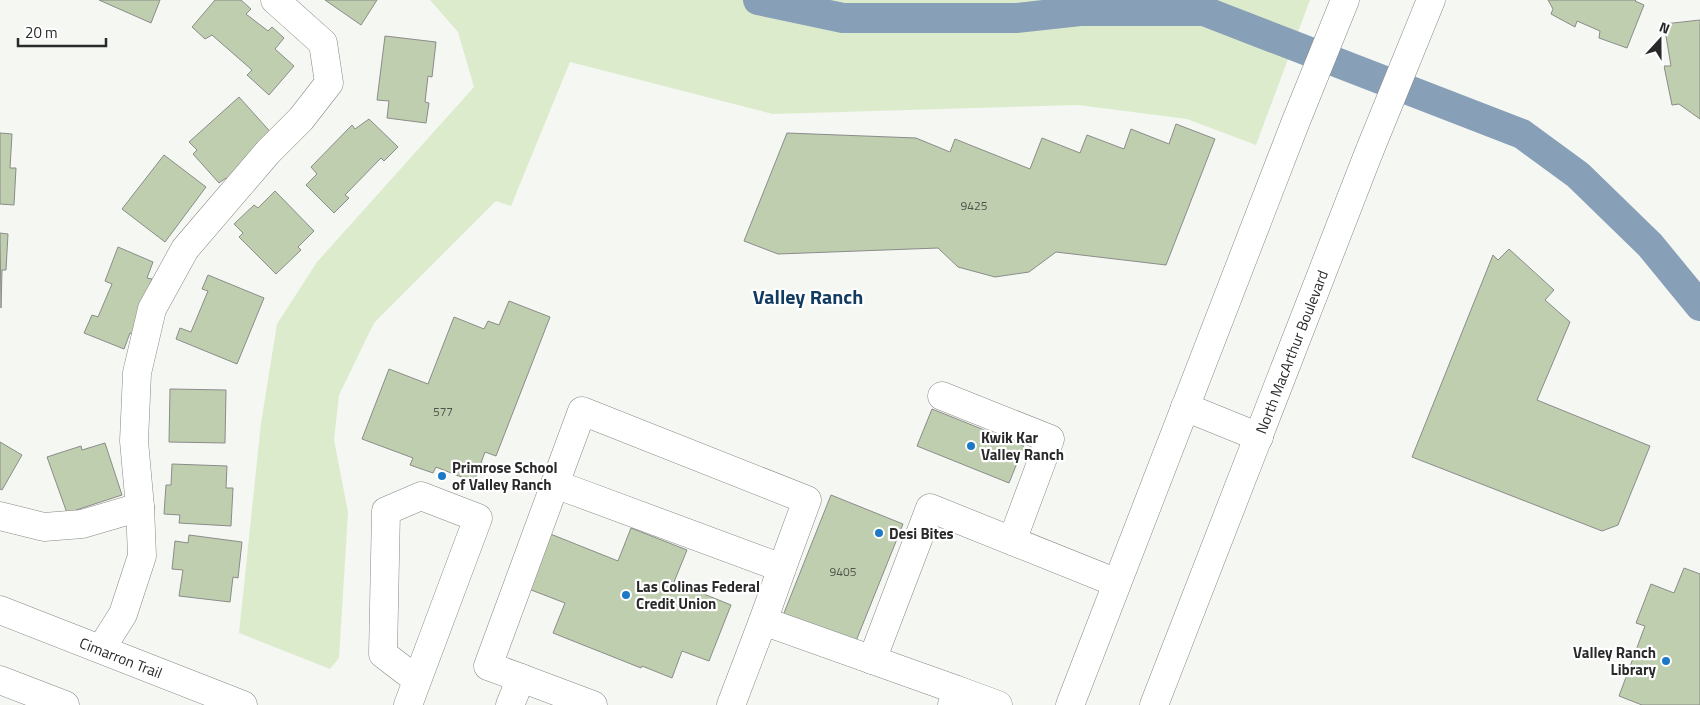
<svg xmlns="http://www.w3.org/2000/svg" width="1700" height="705" viewBox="0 0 1700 705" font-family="'Titillium Web',sans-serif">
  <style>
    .green { fill: #ddebcd }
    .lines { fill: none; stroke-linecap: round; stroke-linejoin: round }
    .canal { stroke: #889fb8; stroke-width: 30 }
    .building { fill: #bfceaf; stroke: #8a8c89 }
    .minor-casing { stroke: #888986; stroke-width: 29 }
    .major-casing { stroke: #888986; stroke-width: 29 }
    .minor { stroke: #fff; stroke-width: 28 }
    .major { stroke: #fff; stroke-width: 28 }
    .poi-dot { fill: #1d79c5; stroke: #fff; stroke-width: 2 }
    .labels { text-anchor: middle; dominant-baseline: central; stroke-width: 4.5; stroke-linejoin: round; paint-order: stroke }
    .number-label { font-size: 12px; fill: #4e524a }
    .street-label { font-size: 15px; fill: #282928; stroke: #fff }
    .poi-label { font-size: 15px; font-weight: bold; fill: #282928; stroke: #fff; text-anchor: start }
    .district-label { font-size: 20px; font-weight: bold; fill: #123b61; stroke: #fff }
  </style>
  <rect width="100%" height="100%" fill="#f5f7f3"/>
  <path class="green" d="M430,0H1310L1256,145L1187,119L1078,105L773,114L570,62L511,206L496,201L374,323L339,395L334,440L348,512L339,658L330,669L239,633L261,423L277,324L317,262L474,87L458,32Z"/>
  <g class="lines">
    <path class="canal" d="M758,0L843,18H1016L1080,11H1204L1522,134L1578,175L1650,245L1700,306"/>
  </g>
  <g class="building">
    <path d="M99,0H160L151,23Z"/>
    <path d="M215,0H241L251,9L246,14L268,31L272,27L284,38L275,49L294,66L269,95L247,75L252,70L212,35L205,39L192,27Z"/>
    <path d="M325,0H377L361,25Z"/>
    <path d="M1548,0H1636L1635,1L1644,5L1627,48L1599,38L1600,31L1577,21L1575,27L1551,14L1553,9Z"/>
    <path d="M1700,20V119L1679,104L1672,105L1664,66H1671L1664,24Z"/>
    <path d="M385,36L436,42L432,77L428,76L425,102L429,103L426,123L387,118L389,101L377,100Z"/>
    <path d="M239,97L274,136L230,183L226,178L219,183L193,154L197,150L189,142Z"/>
    <path d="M369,119L398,147L384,161L381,158L345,195L349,198L334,213L306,185L317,174L311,167L352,125L355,129Z"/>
    <path d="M1176,124L1215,139L1166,265L1056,252L1029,272L995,277L958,267L938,248L778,254L744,241L787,133L916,138L950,152L955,139L1030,169L1042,138L1080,153L1087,135L1124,149L1131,129L1169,144Z"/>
    <path d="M0,133L12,134L10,168H16L14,205L0,204Z"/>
    <path d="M164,155L206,187L165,242L122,209Z"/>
    <path d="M275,191L314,231L298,247L301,250L276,274L239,237L243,233L234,224L254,205L258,208Z"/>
    <path d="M0,233L8,234L6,270H2L1,308Z"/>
    <path d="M118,247L153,262L147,278L152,279L141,306L137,337L130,333L124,349L84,333L92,315L98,317L112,284L105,281Z"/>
    <path d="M1509,249L1554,290L1545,300L1570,322L1537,400L1650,446L1618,525L1602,531L1412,457L1493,255L1498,260Z"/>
    <path d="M208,275L264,298L237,364L176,339L180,328L191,332L208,291L202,289Z"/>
    <path d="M509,301L550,317L496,456L485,452L474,482L436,467L433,473L410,465L413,458L362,439L389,369L428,384L454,317L484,329L488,321L499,325Z"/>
    <path d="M170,389L226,390L225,443L169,442Z"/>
    <path d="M932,409L1024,446L1009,483L917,446Z"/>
    <path d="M0,442L22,455L2,490L0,489Z"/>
    <path d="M105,443L122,495L67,513L47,457L81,446L82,450Z"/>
    <path d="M172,464L227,466L226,488H233L231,526L179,523L180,515L164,514L166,485H171Z"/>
    <path d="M831,495L903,524L854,646L782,618Z"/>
    <path d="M631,528L687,550L674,582L731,605L709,661L682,651L672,678L642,666L641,668L553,633L565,603L526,588L548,533L618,561Z"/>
    <path d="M189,535L242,542L238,578L233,577L230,602L179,596L183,570L172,569L175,541L188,543Z"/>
    <path d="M1684,568L1700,574V705H1642L1619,696L1645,626L1636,623L1651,584L1674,593Z"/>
  </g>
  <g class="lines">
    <g class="minor-casing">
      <g id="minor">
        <path d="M942,396L1050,439L1012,541"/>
        <path d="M555,484L582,411L807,500L782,568"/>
        <path d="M0,516L44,527L82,524L140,507"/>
        <path id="s1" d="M0,610L243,705"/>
        <path d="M101,649L123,614L142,556L140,507L134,441L137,373L152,309L185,249L268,152L301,119L329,83L323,43L275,0"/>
        <path d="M872,660L930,508L1117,583"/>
        <path d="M521,678L488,666L555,484L782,568L763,621"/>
        <path d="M0,680L65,705"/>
        <path d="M408,705L478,518L421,496L386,511L383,654L417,680"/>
        <path d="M510,705L521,678L593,705"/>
        <path d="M731,705L763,621L957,690"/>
        <path d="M952,705L957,690L998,705"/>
      </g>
    </g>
    <g class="major-casing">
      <g id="major">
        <path d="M1185,407L1259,437"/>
        <path d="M1070,705L1296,121L1345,0"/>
        <path id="s2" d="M1154,705L1369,152L1431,0"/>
      </g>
    </g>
    <use href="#minor" class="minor"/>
    <use href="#major" class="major"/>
  </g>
  <g class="poi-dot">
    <circle cx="971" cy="446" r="5"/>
    <circle cx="442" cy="476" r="5"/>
    <circle cx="879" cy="533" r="5"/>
    <circle cx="626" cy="595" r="5"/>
    <circle cx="1666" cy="661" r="5"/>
  </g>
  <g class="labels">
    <g class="number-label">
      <text x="974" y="205">9425</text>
      <text x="443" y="411">577</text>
      <text x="843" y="571">9405</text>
    </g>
    <g class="street-label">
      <text stroke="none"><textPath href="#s2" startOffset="379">North MacArthur Boulevard</textPath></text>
      <text stroke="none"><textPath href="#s1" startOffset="130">Cimarron Trail</textPath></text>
    </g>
    <g class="poi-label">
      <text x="981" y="437">Kwik Kar<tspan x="981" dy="17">Valley Ranch</tspan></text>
      <text x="452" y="467">Primrose School<tspan x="452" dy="17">of Valley Ranch</tspan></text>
      <text x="889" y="533">Desi Bites</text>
      <text x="636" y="586">Las Colinas Federal<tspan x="636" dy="17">Credit Union</tspan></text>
      <text x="1656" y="652" text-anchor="end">Valley Ranch<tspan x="1656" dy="17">Library</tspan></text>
    </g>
    <g class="district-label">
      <text x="808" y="296">Valley Ranch</text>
    </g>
  </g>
  <g transform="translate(1660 40) rotate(21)" stroke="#ffffff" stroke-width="4" paint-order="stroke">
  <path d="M0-4L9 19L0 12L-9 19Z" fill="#282928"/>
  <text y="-8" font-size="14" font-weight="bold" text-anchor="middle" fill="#282928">N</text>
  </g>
  <path d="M18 38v8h88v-8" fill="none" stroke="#282928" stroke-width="2.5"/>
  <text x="25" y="38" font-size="15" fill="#282928" stroke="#ffffff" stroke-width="4" paint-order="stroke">20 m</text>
</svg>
